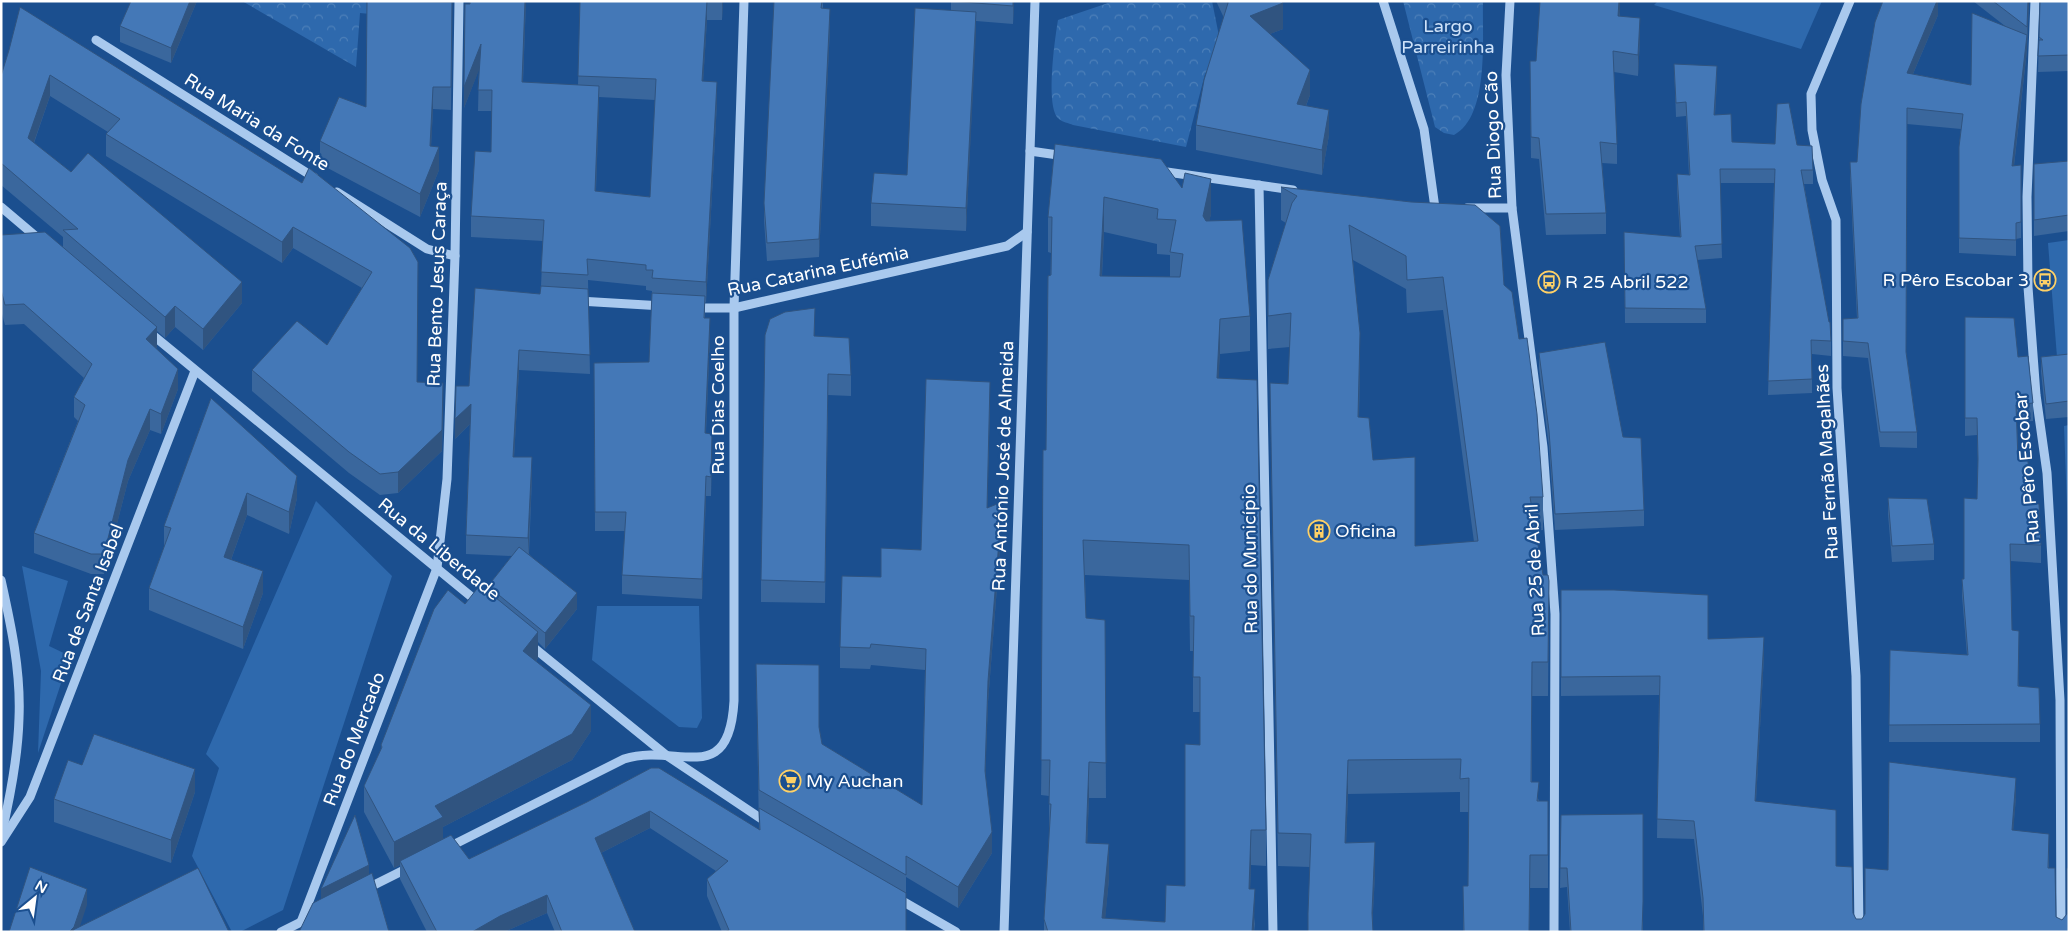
<svg xmlns="http://www.w3.org/2000/svg" width="2070" height="933" viewBox="0 0 2070 933" font-family="'Varela Round',sans-serif">
  <style>
    .grass { fill: #2e69ad }
    .forest { fill: url(#forest-crowns) }
    .lines { fill: none; stroke-linecap: round; stroke-linejoin: round }
    .minor { stroke: #a9c9ee; stroke-width: 9 }
    .wall { fill: #3a679d; fill-rule: evenodd }
    .shaded-wall { fill: #305480 }
    .building { fill: #4478b7; stroke: #305480; fill-rule: evenodd }
    .labels { text-anchor: middle; dominant-baseline: central; stroke-width: 4.5; stroke-linejoin: round; paint-order: stroke }
    .park-label { font-size: 18px; fill: #cfe3fa; stroke: #1b4f8f }
    .street-label { font-size: 18px; fill: #fff; stroke: #1b4f8f }
    .poi-label { font-size: 18px; fill: #fff; stroke: #1b4f8f; text-anchor: start }
  </style>
  <defs>
    <pattern id="forest-crowns" width="20" height="18" patternUnits="userSpaceOnUse" patternTransform="scale(1.25)"><rect width="20" height="18" fill="#2e69ad"/><path d="M2 6a3 3 0 1 1 6 0M12 15a3 3 0 1 1 6 0" fill="none" stroke="#4d80b9"/></pattern>
  </defs>
  <rect width="100%" height="100%" fill="#1b4f8f"/>
  <g class="grass">
    <path d="M1658,1H1822L1801,49L1654,5Z"/>
    <path d="M2069,240V357H2057L2048,243Z"/>
    <path d="M2069,425V558L2064,426Z"/>
    <path d="M316,501L392,576L283,910L240,932H232L192,856L219,768L206,754Z"/>
    <path d="M22,566L68,581L49,646L70,656L38,753L41,671Z"/>
    <path d="M597,606H699L702,718L697,728L679,727L592,660Z"/>
  </g>
  <g class="forest">
    <path d="M242,1H426V19L360,13L356,67Z"/>
    <path d="M1114,1H1212L1218,31V55L1205,74L1186,147L1073,125C1069,123 1062,122 1059,119C1045,108 1055,38 1058,20Z"/>
    <path d="M1403,1H1483C1482,37 1490,116 1454,135L1444,133L1435,127Z"/>
  </g>
  <g class="lines">
    <g class="minor">
      <path d="M1383,1L1424,129L1435,208"/>
      <path d="M1510,1L1506,75L1512,208L1543,447L1555,614L1554,932"/>
      <path d="M1850,1L1811,94L1812,130L1822,180L1836,220L1837,388L1856,676L1859,932"/>
      <path d="M2035,1L2027,197L2028,287L2036,395L2047,473L2060,700L2061,932"/>
      <path d="M96,40L315,178"/>
      <path d="M1030,151L1065,156"/>
      <path d="M1160,171L1293,190"/>
      <path d="M1259,185L1273,932"/>
      <path d="M337,192L427,249L455,256"/>
      <path d="M1,207L40,240"/>
      <path d="M1467,208H1512"/>
      <path d="M579,301L663,306"/>
      <path d="M693,308H734L1007,246L1027,232"/>
      <path d="M149,332L479,603"/>
      <path d="M1,580C11,625 21,671 19,718C18,757 10,798 1,836"/>
      <path d="M528,643L666,755L769,824"/>
      <path d="M1,842L30,797L195,371"/>
      <path d="M447,848L624,759C678,742 729,790 734,701V308L744,1"/>
      <path d="M366,889L408,868"/>
      <path d="M897,898L956,932"/>
      <path d="M301,922L437,568L447,479L455,256L459,1"/>
      <path d="M281,932L315,915"/>
      <path d="M1004,932L1035,1"/>
    </g>
  </g>
  <g class="wall">
    <path d="M197,1L171,63L120,42V26Z"/>
    <path d="M470,1H526L523,82L578,85L580,1H723L722,20H707L703,81L717,103L706,303L705,302V318L710,337L706,433L712,453L711,496H706L702,599L622,594V575L625,531H595L594,363L649,362L652,291L646,290V286L588,280L590,374L519,370L514,457L532,477L529,554L577,609L545,649L538,642V658L536,661L591,731L572,760L443,827V839L469,859L587,802L651,768L759,830L756,664L819,728L822,744L922,805L925,670L871,665L870,669L840,668V647L881,577L921,550L990,402L987,508L1002,523L988,702L985,777L992,853L958,908L906,877V932H722L707,896V879L716,871L650,828L601,853L635,932H555L547,913L504,932H427L400,879V865L394,868L364,812V786L381,751V745L465,604L488,592V586L512,556L466,554V535L470,424L455,439L469,386L540,294L541,286L543,241L471,237V216L491,152L492,111H478L479,69L464,108ZM599,97L655,100L650,197L596,191Z"/>
    <path d="M823,1V9L830,27L819,257L767,261L764,221V203Z"/>
    <path d="M1014,1L1013,24L976,21L966,231L871,226V203L907,175L951,10V2Z"/>
    <path d="M1216,1H1282L1283,29L1270,34L1310,95L1306,106L1329,135L1322,175L1196,150V125L1224,18Z"/>
    <path d="M1620,1V16L1640,39L1638,76L1614,72L1617,144V164L1602,163L1606,213V234L1546,235L1539,159L1531,158L1530,82L1536,61Z"/>
    <path d="M1938,1V15L1913,74L1971,85L2005,26L1973,1H2029L2027,50L2014,166L2021,165V238L2016,239V256L1959,253V147L1961,129L1907,124L1906,352L1917,432V448L1880,447L1868,358L1843,356V319L1857,318L1850,178V162H1857Z"/>
    <path d="M2069,1V71L2038,72L2039,37Z"/>
    <path d="M452,25L451,110L433,109L431,146L439,170L420,217L320,164V141L366,107Z"/>
    <path d="M9,50L302,183L410,248L417,382L443,404L442,451L398,493L380,495L349,473L252,391V370L327,345L362,288L293,248L282,263L106,156V134L108,132L50,96L34,143L71,172L242,303L203,350L175,327L165,338L157,331V347L156,348L178,389L161,434L150,430L128,481L104,574H91L34,553V533L78,421L74,417V397L84,378L24,324L5,325L1,310V235L63,247V237L1,185V76Z"/>
    <path d="M1674,64L1717,80L1715,115L1732,142L1797,145L1813,170V184H1804L1831,341V356L1812,354V393L1768,395L1774,183H1720L1722,258L1697,260L1706,309V323H1625L1624,232L1680,237L1677,189V174L1689,175L1686,116L1676,117Z"/>
    <path d="M1055,144L1182,188L1211,214L1209,221L1250,316V351L1220,354L1218,378L1266,830V866L1251,865L1250,889L1255,924L1254,932H1044V919L1049,839V796L1041,795L1046,450L1051,253L1048,252V217ZM1104,232L1157,244V254L1170,255V277L1102,276ZM1085,575L1189,580L1190,651H1193V712H1200V745L1185,886L1165,922L1105,918L1109,879L1087,843L1089,798H1106L1105,620L1086,618Z"/>
    <path d="M2069,161V231L2034,236V164Z"/>
    <path d="M1281,187L1504,285L1543,497V530L1535,531L1543,575L1549,581L1548,696H1532V782L1539,801H1548V888H1530L1529,932H1463V886H1468L1469,812H1460V792L1348,794L1346,843L1375,875L1372,927L1310,867L1278,866L1270,383L1288,384L1290,347L1268,349V280L1286,223L1281,220ZM1353,260L1406,289L1407,313L1443,310L1474,542L1415,546L1373,460L1359,417L1360,367Z"/>
    <path d="M815,336L851,375V396L828,395L825,603L761,602V580Z"/>
    <path d="M1539,353L1623,437L1644,510V526L1555,530L1549,447L1539,369Z"/>
    <path d="M2069,354V417L2046,419L2041,372V357Z"/>
    <path d="M2018,357L2033,403V421L2017,422L2018,460L2030,503L2041,545V563L2010,561L2012,630L2019,686L2040,724V742H1889L1890,650L1967,655L1962,596V579H1964L1977,499L1978,465L1977,435L1965,436V418Z"/>
    <path d="M211,398L297,498L289,534L247,515L231,560L263,593L243,649L149,610V588L164,547V526Z"/>
    <path d="M1888,498L1934,544V560L1892,562L1888,514Z"/>
    <path d="M1561,590L1708,639L1764,655L1756,801L1836,866L1853,913L1856,919H1862L1865,914L1888,870L2016,797L2013,830L2049,853V868L2056,917L2069,932H1703V916L1694,839L1657,838L1659,695L1561,696Z"/>
    <path d="M82,765L195,792L171,863L54,822V799Z"/>
    <path d="M1561,815L1643,922V932H1570L1567,887L1560,888Z"/>
  </g>
  <g class="shaded-wall">
    <path d="M190,1H197L171,63V48Z"/>
    <path d="M525,1H526L522,103V82Z"/>
    <path d="M707,1V20L702,102V81Z"/>
    <path d="M722,1H723L722,20Z"/>
    <path d="M1013,1H1014L1013,24Z"/>
    <path d="M1619,1H1620V11L1618,37V16Z"/>
    <path d="M1937,1H1938V15L1907,88V73Z"/>
    <path d="M2028,1H2029L2027,43V27Z"/>
    <path d="M1283,3V29L1250,42V16Z"/>
    <path d="M830,9V27L819,257V239Z"/>
    <path d="M976,12V34L966,231V208Z"/>
    <path d="M1640,18V39L1638,76V55Z"/>
    <path d="M2027,35V50L2012,182V166Z"/>
    <path d="M481,44V65L464,108V87Z"/>
    <path d="M1717,66V80L1714,129V115Z"/>
    <path d="M1310,70V95L1297,129V104Z"/>
    <path d="M50,75V96L28,159V138Z"/>
    <path d="M717,82V103L706,303V282Z"/>
    <path d="M599,86V107L595,212V191Z"/>
    <path d="M433,87V109L430,169V146Z"/>
    <path d="M1329,110V135L1322,175V150Z"/>
    <path d="M439,147V170L420,217V194Z"/>
    <path d="M1211,179V214L1203,252V216Z"/>
    <path d="M1104,197V232L1100,311V276Z"/>
    <path d="M293,227V248L282,263V242Z"/>
    <path d="M242,282V303L203,350V329Z"/>
    <path d="M175,306V327L165,338V317Z"/>
    <path d="M815,308V330L814,357V336Z"/>
    <path d="M710,318V337L705,452V433Z"/>
    <path d="M1220,319V354L1217,414V378Z"/>
    <path d="M157,327V347L146,360V339Z"/>
    <path d="M1360,333V367L1358,451V417Z"/>
    <path d="M519,350V370L513,476V457Z"/>
    <path d="M178,369V389L161,434V414Z"/>
    <path d="M990,382V402L987,529V508Z"/>
    <path d="M443,383L442,451L398,493V472Z"/>
    <path d="M471,404V423L455,439V419Z"/>
    <path d="M150,409V430L128,481L104,574V554L128,460Z"/>
    <path d="M712,434V453L711,496V477Z"/>
    <path d="M532,457V477L528,557V538Z"/>
    <path d="M297,476V498L289,534V512Z"/>
    <path d="M706,476V496L702,599V579Z"/>
    <path d="M247,493V515L224,579V557Z"/>
    <path d="M1002,502V523L988,702L985,792V771L988,681Z"/>
    <path d="M263,571V593L243,649V627Z"/>
    <path d="M577,593V609L545,649V633Z"/>
    <path d="M538,632V658L523,677V651Z"/>
    <path d="M1764,637V655L1755,819V801Z"/>
    <path d="M591,705V731L572,760L443,827V843L400,861V865L394,868V842L435,806Z"/>
    <path d="M1348,760V794L1345,876V843Z"/>
    <path d="M1089,762V798L1086,878V843Z"/>
    <path d="M195,769V792L171,863V840Z"/>
    <path d="M2016,778V797L2012,848V830Z"/>
    <path d="M650,811V828L595,856V838Z"/>
    <path d="M1251,830V865L1249,924V889Z"/>
    <path d="M992,832V853L958,908V887Z"/>
    <path d="M1375,842V875L1372,932V913Z"/>
    <path d="M1109,844V879L1104,932L1102,918Z"/>
    <path d="M1530,855V888L1529,932Z"/>
    <path d="M369,865V881L321,905V889Z"/>
    <path d="M87,889V905L78,932L73,930V932H69Z"/>
    <path d="M1255,889L1254,932H1252Z"/>
    <path d="M547,895V913L504,932H472L500,916Z"/>
  </g>
  <g class="building">
    <path d="M131,1H190L171,48L120,26Z"/>
    <path d="M367,1L452,2L451,87H433L430,146L439,147L420,194L320,141L339,97L366,107Z"/>
    <path d="M470,1H525L522,82L599,86L595,191L650,197L656,79L578,76L580,1H707L702,81L717,82L706,282L652,278L653,270H646V265L587,259L588,275L541,272L544,220L471,216L475,151L491,152L492,90H478L481,44L464,87L465,4H470Z"/>
    <path d="M774,1H822L821,8L830,9L819,239L767,243L764,203Z"/>
    <path d="M951,1H1013V6Z"/>
    <path d="M1228,1H1282L1283,3L1250,16L1310,70L1297,104L1329,110L1322,150L1196,125L1204,80L1228,3Z"/>
    <path d="M1540,1H1619L1618,16L1640,18L1638,55L1613,51L1617,144L1600,142L1606,213L1546,214L1539,138L1531,137L1530,61H1536Z"/>
    <path d="M1883,1H1937L1907,73L1971,85L1972,13L2027,35L2012,166L2021,165V222L2016,223V240L1959,238V147L1963,114L1907,108L1906,352L1917,432H1880L1868,343L1843,341V319L1858,318L1850,162H1857L1861,104L1875,22Z"/>
    <path d="M1993,1H2028L2027,27Z"/>
    <path d="M2040,1H2069V55L2038,56L2039,40H2043L2039,37Z"/>
    <path d="M20,7L302,183L309,168L410,248L418,262L417,382L443,383L442,430L398,472L380,474L349,452L252,370L297,321L327,345L372,272L293,227L282,242L106,134L120,119L50,75L28,138L71,172L88,153L242,282L203,329L175,306L165,317L63,230L78,229L1,163V76L9,50Z"/>
    <path d="M915,8L976,12L966,208L871,203L874,173L907,175Z"/>
    <path d="M1674,64L1717,66L1714,115L1731,114L1732,142L1775,144L1777,104L1789,103L1797,145L1812,146L1813,170H1801L1829,322H1830L1831,341L1811,340L1812,379L1768,381L1775,169H1720L1722,244L1695,246L1706,309L1625,308L1624,232L1681,237L1677,174L1690,175L1686,102L1676,103Z"/>
    <path d="M1055,144L1161,159L1182,188L1185,173L1211,179L1203,216L1206,221L1242,220L1250,316L1220,319L1217,378L1257,380L1266,830H1251L1249,889H1255L1252,932H1048L1044,919L1051,804H1049L1050,760H1041L1043,450H1046L1048,276L1051,275L1052,217H1048ZM1104,197L1158,209L1157,219L1176,220L1170,252L1183,254L1180,277L1100,276ZM1083,540L1189,545L1190,616H1194L1193,677H1200V745L1185,744V886L1166,885L1165,922L1102,918L1109,844L1086,843L1089,762L1106,763L1105,620L1086,618Z"/>
    <path d="M2069,161V215L2034,220V164Z"/>
    <path d="M1281,187L1411,202L1475,205L1500,226L1504,285L1512,292L1519,339L1527,338L1537,414L1543,497H1530L1543,575H1548L1549,581L1548,662H1532L1531,782H1539L1537,801H1548V855H1530L1529,932H1464L1463,886H1468L1469,778L1460,779L1461,759L1348,760L1345,843L1375,842L1372,913L1373,932H1308V913L1311,834L1278,833L1270,383L1288,384L1291,313L1268,316V280L1292,203L1297,196ZM1349,225L1406,256L1407,280L1443,277L1478,541L1415,546V457L1373,460L1369,418L1358,417L1360,333Z"/>
    <path d="M45,232L157,327L146,339L178,369L161,414L150,409L128,460L104,554H91L34,533L85,405L74,397L92,364L24,304L5,305L1,290V235Z"/>
    <path d="M541,286L588,289L590,355L519,350L513,457H532L528,538L466,535L471,404L455,419L456,386H469L475,288L540,294Z"/>
    <path d="M652,293L705,296L704,318H710L705,433L712,434L711,477L706,476L702,579L622,575L626,512H595L594,363L649,362Z"/>
    <path d="M815,308L814,336L849,338L851,375L828,374L825,582L761,580L765,335L770,319L785,312Z"/>
    <path d="M1965,317L2014,318L2018,357L2028,356L2033,403L2016,405L2018,460L2028,461L2030,503L2039,504L2041,545L2010,544L2012,630L2019,631L2018,686L2039,688L2040,724L1889,725L1890,650L1968,655L1962,579H1964V498L1977,499L1978,459L1977,418H1965Z"/>
    <path d="M1605,342L1623,437L1641,438L1644,510L1555,514L1549,431L1539,353Z"/>
    <path d="M2069,354V401L2046,404L2041,357Z"/>
    <path d="M926,379L990,382L987,508L1002,502L988,681L985,771L992,832L958,887L906,856V875L759,790L756,664L819,665V727L822,744L922,805L926,649L871,644L870,648L840,647L842,576L881,577V548L921,550Z"/>
    <path d="M211,398L297,476L289,512L247,493L224,557L263,571L243,627L149,588L171,528L164,526Z"/>
    <path d="M1888,498L1927,499L1934,544L1892,546Z"/>
    <path d="M519,547L577,593L545,633L488,586Z"/>
    <path d="M480,585L538,632L523,651L591,705L572,734L435,806L443,817L394,842L364,786L382,747L381,745L434,609L448,590L465,604Z"/>
    <path d="M1561,590H1614L1708,595V639L1764,637L1755,801L1836,810V866L1852,867L1853,913L1856,919H1862L1865,914V868L1888,870L1889,762L2016,778L2012,830L2049,834L2048,868H2055L2056,917L2062,920L2067,914V868H2069V932H1704L1703,898L1694,821L1657,819L1660,676L1561,677Z"/>
    <path d="M94,734L195,769L171,840L54,799L68,760L82,765Z"/>
    <path d="M651,768H659L760,830L759,808L906,893V932H725L729,930L707,879L728,861L650,811L595,838L635,932H562L547,895L500,916L472,932H437L400,861L451,835L469,859L587,802Z"/>
    <path d="M1643,814V902L1642,932H1571L1567,868H1560L1561,815Z"/>
    <path d="M355,815L369,865L321,889Z"/>
    <path d="M30,867L87,889L74,927L69,932H9Z"/>
    <path d="M198,868L229,932H74L73,930Z"/>
    <path d="M372,873L389,932H299L313,903Z"/>
  </g>
  <defs>
    <g id="bus-ring" transform="scale(1.125)"><circle r="9.5" fill="#1b4f8f" stroke="#ffd166" stroke-width="1.5"/><path d="M-5-6H5V4H4V6H2V4H-2V6H-4V4H-5ZM-3.5-4V0h7V-4ZM-3.5 1.2v1.5H-2V1.2ZM2 1.2v1.5H3.5V1.2Z" fill="#ffd166"/></g>
    <g id="building-ring" transform="scale(1.125)"><circle r="9.5" fill="#1b4f8f" stroke="#ffd166" stroke-width="1.5"/><path d="M-4-6H4V6H1V3H-1V6H-4ZM-2.5-4.3h1.7v1.8h-1.7ZM.8-4.3h1.7v1.8H.8ZM-2.5-1h1.7V.8h-1.7ZM.8-1h1.7V.8H.8Z" fill="#ffd166"/></g>
    <g id="supermarket-ring" transform="scale(1.125)"><circle r="9.5" fill="#1b4f8f" stroke="#ffd166" stroke-width="1.5"/><path d="M-6-5.5h2.5l.6 2H6L4.5 2H-2.5L-4.4-4H-6ZM-1.5 3.2a1.3 1.3 0 1 0 .1 0ZM3 3.2a1.3 1.3 0 1 0 .1 0Z" fill="#ffd166"/></g>
  </defs>
  <g fill-rule="evenodd">
    <use href="#bus-ring" x="2045" y="280"/>
    <use href="#bus-ring" x="1549" y="282"/>
    <use href="#building-ring" x="1319" y="531"/>
    <use href="#supermarket-ring" x="790" y="781"/>
  </g>
  <g class="labels">
    <g class="park-label">
      <text x="1448" y="26">Largo<tspan x="1448" dy="21">Parreirinha</tspan></text>
    </g>
    <g class="street-label">
      <text transform="translate(257 122) rotate(32)">Rua Maria da Fonte</text>
      <text transform="translate(1493 135) rotate(-92)">Rua Diogo Cão</text>
      <text transform="translate(818 271) rotate(-12)">Rua Catarina Eufémia</text>
      <text transform="translate(437 284) rotate(-88)">Rua Bento Jesus Caraça</text>
      <text transform="translate(718 405) rotate(-90)">Rua Dias Coelho</text>
      <text transform="translate(1827 462) rotate(-93)">Rua Fernão Magalhães</text>
      <text transform="translate(1003 466) rotate(-88)">Rua António José de Almeida</text>
      <text transform="translate(2027 468) rotate(-95)">Rua Pêro Escobar</text>
      <text transform="translate(439 549) rotate(39)">Rua da Liberdade</text>
      <text transform="translate(1250 559) rotate(-91)">Rua do Município</text>
      <text transform="translate(1535 570) rotate(-93)">Rua 25 de Abril</text>
      <text transform="translate(88 603) rotate(-69)">Rua de Santa Isabel</text>
      <text transform="translate(354 739) rotate(-69)">Rua do Mercado</text>
    </g>
    <g class="poi-label">
      <text x="2029" y="280" text-anchor="end">R Pêro Escobar 3</text>
      <text x="1565" y="282">R 25 Abril 522</text>
      <text x="1335" y="531">Oficina</text>
      <text x="806" y="781">My Auchan</text>
    </g>
  </g>
  <rect width="2070" height="933" fill="none" stroke="#ffffff" stroke-width="5"/>
  <g transform="translate(35 898) rotate(29)" stroke="#1b4f8f" stroke-width="4" paint-order="stroke">
  <path d="M0-4L9 19L0 12L-9 19Z" fill="#ffffff"/>
  <text y="-8" font-size="14" font-weight="bold" text-anchor="middle" fill="#ffffff">N</text>
  </g>
</svg>
